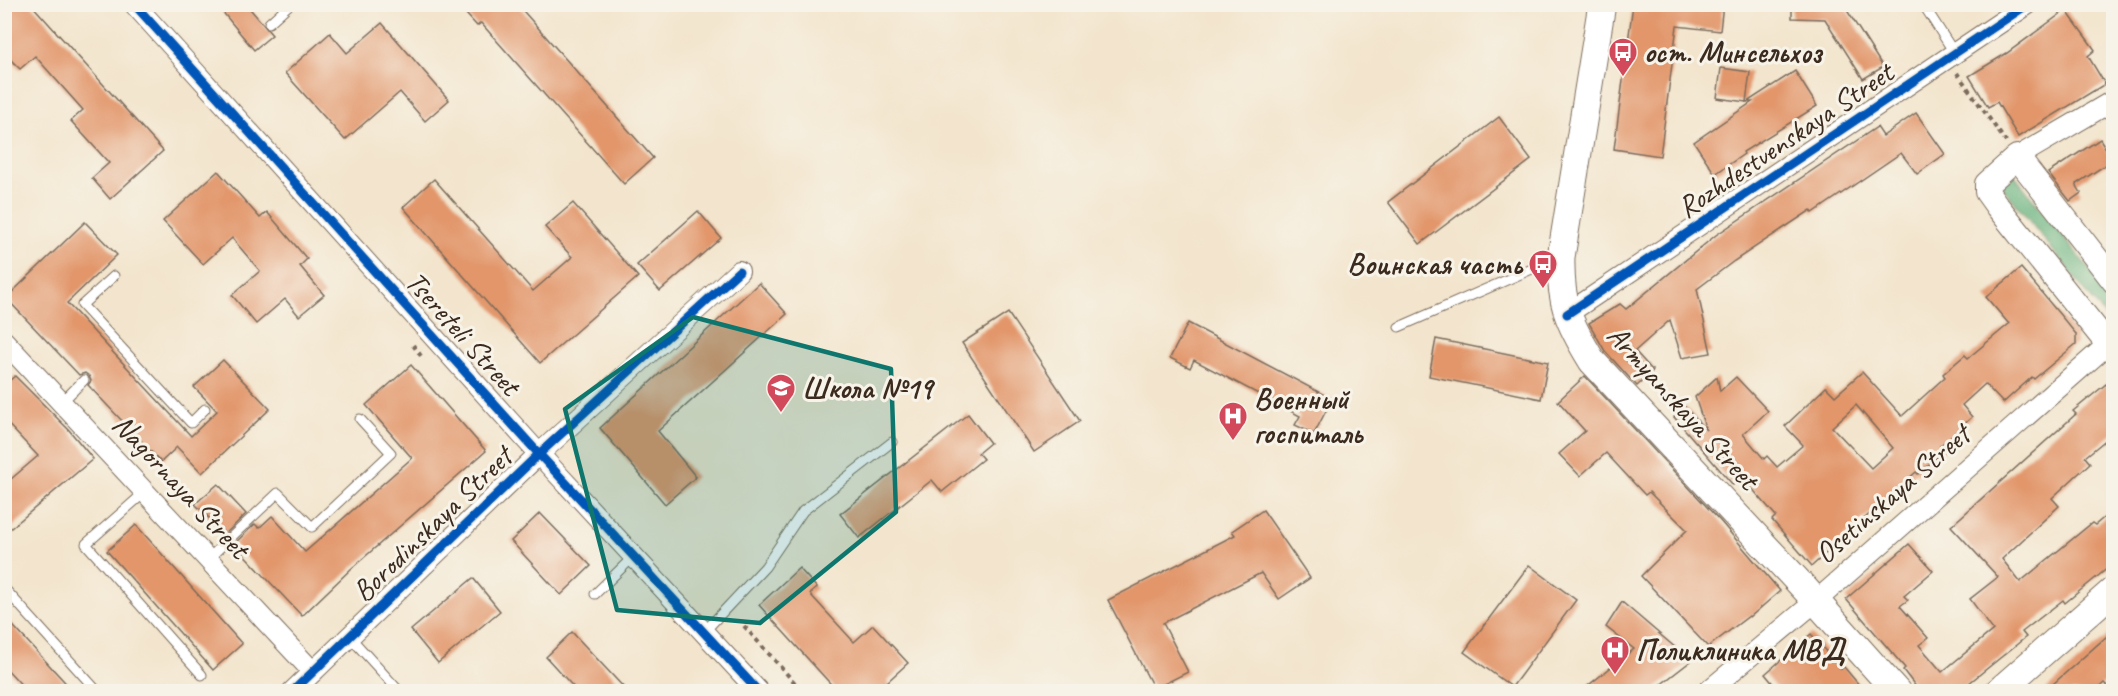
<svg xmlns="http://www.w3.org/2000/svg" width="2118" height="696" viewBox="0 0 2118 696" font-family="Caveat,sans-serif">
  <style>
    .forest { fill: #62b079; stroke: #4e6d4c; stroke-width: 1.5 }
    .building { fill: #e2966b; fill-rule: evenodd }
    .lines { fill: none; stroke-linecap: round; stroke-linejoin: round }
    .service-casing { stroke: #7b6b5b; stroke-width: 11 }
    .minor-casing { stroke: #7b6b5b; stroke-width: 22 }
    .tertiary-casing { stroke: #7b6b5b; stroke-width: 26 }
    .secondary-casing { stroke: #7b6b5b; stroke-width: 29 }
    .path { stroke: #7b6b5b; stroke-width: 4; stroke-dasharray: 4.5 4.5; stroke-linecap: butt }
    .service { stroke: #fff; stroke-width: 9 }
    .minor { stroke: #fff; stroke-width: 20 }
    .tertiary { stroke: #fff; stroke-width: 24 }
    .secondary { stroke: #fff; stroke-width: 27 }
    .cycleway-casing { stroke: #f7f3e8; stroke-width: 13 }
    .cycleway { stroke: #0057b8; stroke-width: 9 }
    .marked { fill: #0f766e; fill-opacity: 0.2; stroke: #0f766e; stroke-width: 4.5; stroke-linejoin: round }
    .labels { text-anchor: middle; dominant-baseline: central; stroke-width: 6; stroke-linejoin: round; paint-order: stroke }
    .poi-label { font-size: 30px; font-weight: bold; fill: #3b2a1e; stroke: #f7f3e8; text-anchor: start }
    .street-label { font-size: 30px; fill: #3b2a1e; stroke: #f7f3e8 }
  </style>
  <rect width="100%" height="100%" fill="#f7f3e8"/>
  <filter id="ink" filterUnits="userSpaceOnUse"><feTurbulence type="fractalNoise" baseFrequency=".0167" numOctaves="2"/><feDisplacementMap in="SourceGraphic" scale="12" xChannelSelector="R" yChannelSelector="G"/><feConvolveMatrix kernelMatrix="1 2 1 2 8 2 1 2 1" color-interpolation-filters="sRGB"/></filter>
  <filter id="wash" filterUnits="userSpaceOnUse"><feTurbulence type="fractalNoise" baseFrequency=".008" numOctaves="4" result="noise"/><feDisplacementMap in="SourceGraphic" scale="24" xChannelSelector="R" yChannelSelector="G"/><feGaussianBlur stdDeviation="1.35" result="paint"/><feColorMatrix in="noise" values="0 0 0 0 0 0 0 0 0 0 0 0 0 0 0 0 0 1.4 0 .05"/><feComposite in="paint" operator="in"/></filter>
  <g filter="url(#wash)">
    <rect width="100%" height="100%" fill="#f3e5cd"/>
    <path class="forest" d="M2010,170L2113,299V326L1997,180Z"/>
    <g id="blocks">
      <g class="building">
        <path d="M14,4H31L163,151L110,199L92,178L109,163L71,121L83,110L35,56L20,69L4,53V13Z"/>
        <path d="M216,4H246L272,35L254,50Z"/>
        <path d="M457,4H517L653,158L624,184L481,23L477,26Z"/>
        <path d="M1633,4H1723L1720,31L1677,26L1660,156L1614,149Z"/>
        <path d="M1792,4H1843L1883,67L1863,79L1825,19L1792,18Z"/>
        <path d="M2066,10L2095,50L2088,56L2105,84L2018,137L1997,102L1988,107L1969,76L2007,53Z"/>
        <path d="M382,23L449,100L425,121L400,92L345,140L285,73L330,33L347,53Z"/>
        <path d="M1721,68L1750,72L1746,102L1717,98Z"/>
        <path d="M1795,71L1817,106L1743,152L1744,154L1715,174L1694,142L1752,102H1747Z"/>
        <path d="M1916,113L1945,154L1917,174L1901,153L1813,213L1811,210L1734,261L1697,289L1711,353L1682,358L1670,320L1635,351L1653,371L1637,386L1605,351L1589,323L1620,304L1626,309L1716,235L1877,127L1883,136Z"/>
        <path d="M1499,117L1531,160L1420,244L1388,202Z"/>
        <path d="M2100,139L2113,160L2076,184L2081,193L2070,201L2048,173Z"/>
        <path d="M218,171L260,218L267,212L307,259L300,266L324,295L299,316L285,299L256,324L232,295L260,271L232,238L203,264L163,221Z"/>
        <path d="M434,179L533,291L572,257L545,227L573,203L638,277L540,363L403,207Z"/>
        <path d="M698,211L721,238L660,291L637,265Z"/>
        <path d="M85,222L117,255L67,303L191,436L217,411L194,387L223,360L270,409L202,473L177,447L161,462L88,385L91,381L89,376L85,373L79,375L6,298Z"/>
        <path d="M2021,268L2076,334V344L2034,379L2032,377L2003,403L1985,384L1962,405L1972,417L1940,446L1945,450L1918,474L1916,472L1812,566L1772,520L1776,516L1742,477L1733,485L1674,417L1685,407L1706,430L1695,397L1717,377L1720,391L1736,377L1768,411L1743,434L1764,459L1767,456L1777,467L1803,445L1785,426L1826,387L1835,396L1862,372L1902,416L1945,377L1943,374L1965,355L1968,358L2009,324L1986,297ZM1856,405L1893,448L1871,468L1832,427Z"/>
        <path d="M759,283L787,314L658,431L696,477L665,504L600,428Z"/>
        <path d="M1008,313L1080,421L1034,452L962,343Z"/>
        <path d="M1188,323L1332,399L1314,434L1295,425L1300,416L1194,360L1190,368L1170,358Z"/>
        <path d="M1436,339L1548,362L1541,399L1429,376Z"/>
        <path d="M411,365L486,451L352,568L302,616L234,544L255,524L259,528L272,516L305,552L412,458L366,405Z"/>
        <path d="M15,376L69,430L93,459L4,534V485L38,456L4,420V385Z"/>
        <path d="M1585,376L1721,522L1780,591L1750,617L1749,616L1708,647L1641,576L1687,530L1649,492L1645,495L1606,453L1580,476L1559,454L1585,431L1558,401Z"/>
        <path d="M2106,384L2114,394V433L2085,457L2090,463L2052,498L2059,506L2002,559L2020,582L2092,523L2095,525L2114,509V563L2065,603L2063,600L2022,632L2026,637L1958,692H1920L1903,670L1905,668L1846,599L1909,544L1933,571L1904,596L1908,600L1900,606L1928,638L1919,645L1942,672L1993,630L1970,599L1998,577L1951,526L2076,414L2073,411Z"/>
        <path d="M968,414L990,443L978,453L983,459L942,492L932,480L859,538L840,514Z"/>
        <path d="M218,484L246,514L225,534L195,504Z"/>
        <path d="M1263,510L1310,578L1279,599L1261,573L1163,623L1188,672L1154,689L1108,600L1235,535L1232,531Z"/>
        <path d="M540,513L591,566L561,595L511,541Z"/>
        <path d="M136,525L242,644L213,670L107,551Z"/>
        <path d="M1529,565L1576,600L1512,687L1464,652Z"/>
        <path d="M799,568L817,588L810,594L854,642L873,625L908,663L887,682L895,692H838L759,605Z"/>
        <path d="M473,578L500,611L438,663L411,630Z"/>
        <path d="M1622,602L1691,661L1651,692H1580L1634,649L1606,627Z"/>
        <path d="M4,616L74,692H28L4,666Z"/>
        <path d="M2114,630V692L2104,683L2094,692H2044Z"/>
        <path d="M572,632L628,692H578L546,657Z"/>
        <path d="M1811,634L1841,669L1844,667L1865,692H1780L1765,674Z"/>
      </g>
    </g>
  </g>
  <g filter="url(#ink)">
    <use href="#blocks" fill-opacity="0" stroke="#7b6b5b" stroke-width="1.5"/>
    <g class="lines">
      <g class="service-casing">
        <g id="service">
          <path d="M1923,4L1955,54"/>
          <path d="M269,23L290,4"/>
          <path d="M114,276L82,305L191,423L205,409"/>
          <path d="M1399,327L1557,258"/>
          <path d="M62,402L84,380"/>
          <path d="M145,492L86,544L202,675"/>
          <path d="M208,559L278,493L312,527L391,453L360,419"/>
          <path d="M4,588L98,692"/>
          <path d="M595,594L634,556"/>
          <path d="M704,632L765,567L803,511L892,442"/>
          <path d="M350,637L400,692"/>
        </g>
      </g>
      <g class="minor-casing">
        <g id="minor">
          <path d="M134,4L539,454L759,692"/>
          <path d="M2017,157L2114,100"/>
          <path d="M1567,314L2028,4"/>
          <path d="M4,341L313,672"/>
          <path d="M292,692L539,454L739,271"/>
          <path d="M1707,692L1816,601L2114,339"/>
        </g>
      </g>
      <g class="tertiary-casing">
        <path id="tertiary" d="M2107,343L1997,206L1987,192V184L2017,157L2114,281"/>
      </g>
      <g class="secondary-casing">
        <g id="secondary">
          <path d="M1602,4L1561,257C1560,303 1568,322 1592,361L1806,590L1897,692"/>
          <path d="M1998,692L2114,590"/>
        </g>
      </g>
      <g class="path">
        <path d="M1957,73L2006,142"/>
        <path d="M413,345L421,356"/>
        <path d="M744,626L803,692"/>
      </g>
      <use href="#service" class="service"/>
      <use href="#minor" class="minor"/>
      <use href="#tertiary" class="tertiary"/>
      <use href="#secondary" class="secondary"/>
      <g class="cycleway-casing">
        <g id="cycleway">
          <path d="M134,4L539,454L759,692"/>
          <path d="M1567,314L2028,4"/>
          <path d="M292,692L539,454L739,271"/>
        </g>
      </g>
      <use href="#cycleway" class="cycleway"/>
    </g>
  </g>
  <path class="marked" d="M693,317L891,369L896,512L760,623L617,610L565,409Z"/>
  <defs>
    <g id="bus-pin" transform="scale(1.5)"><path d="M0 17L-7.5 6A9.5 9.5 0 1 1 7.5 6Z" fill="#d1495b" stroke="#f7f3e8"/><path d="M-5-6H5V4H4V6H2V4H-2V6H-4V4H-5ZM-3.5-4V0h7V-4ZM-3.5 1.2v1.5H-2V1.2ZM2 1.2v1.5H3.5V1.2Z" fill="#fff"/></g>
    <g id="school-pin" transform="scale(1.5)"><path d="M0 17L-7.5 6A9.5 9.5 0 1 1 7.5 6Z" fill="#d1495b" stroke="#f7f3e8"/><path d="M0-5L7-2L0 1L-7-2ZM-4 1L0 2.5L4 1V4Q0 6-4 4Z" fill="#fff"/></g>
    <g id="hospital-pin" transform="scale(1.5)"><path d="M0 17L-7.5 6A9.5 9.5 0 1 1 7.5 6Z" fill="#d1495b" stroke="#f7f3e8"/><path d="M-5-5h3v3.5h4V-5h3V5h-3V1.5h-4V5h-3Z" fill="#fff"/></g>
  </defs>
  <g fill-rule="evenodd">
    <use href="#bus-pin" x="1623" y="52"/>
    <use href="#bus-pin" x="1543" y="264"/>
    <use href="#school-pin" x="781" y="388"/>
    <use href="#hospital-pin" x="1233" y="416"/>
    <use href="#hospital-pin" x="1615" y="650"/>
  </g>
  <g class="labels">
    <g class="poi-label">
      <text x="1644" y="52">ост. Минсельхоз</text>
      <text x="1522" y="264" text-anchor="end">Воинская часть</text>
      <text x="802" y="388">Школа №19</text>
      <text x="1254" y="399">Военный<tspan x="1254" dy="34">госпиталь</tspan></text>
      <text x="1636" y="650">Поликлиника МВД</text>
    </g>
    <g class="street-label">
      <text transform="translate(1785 140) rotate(-34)">Rozhdestvenskaya Street</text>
      <text transform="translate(463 333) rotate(48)">Tsereteli Street</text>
      <text transform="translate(1683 407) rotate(48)">Armyanskaya Street</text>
      <text transform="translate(181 486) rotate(47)">Nagornaya Street</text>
      <text transform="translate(1892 494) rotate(-41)">Osetinskaya Street</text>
      <text transform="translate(432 524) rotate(-44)">Borodinskaya Street</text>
    </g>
  </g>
  <rect width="2118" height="696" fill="none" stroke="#f7f3e8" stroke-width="24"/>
</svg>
